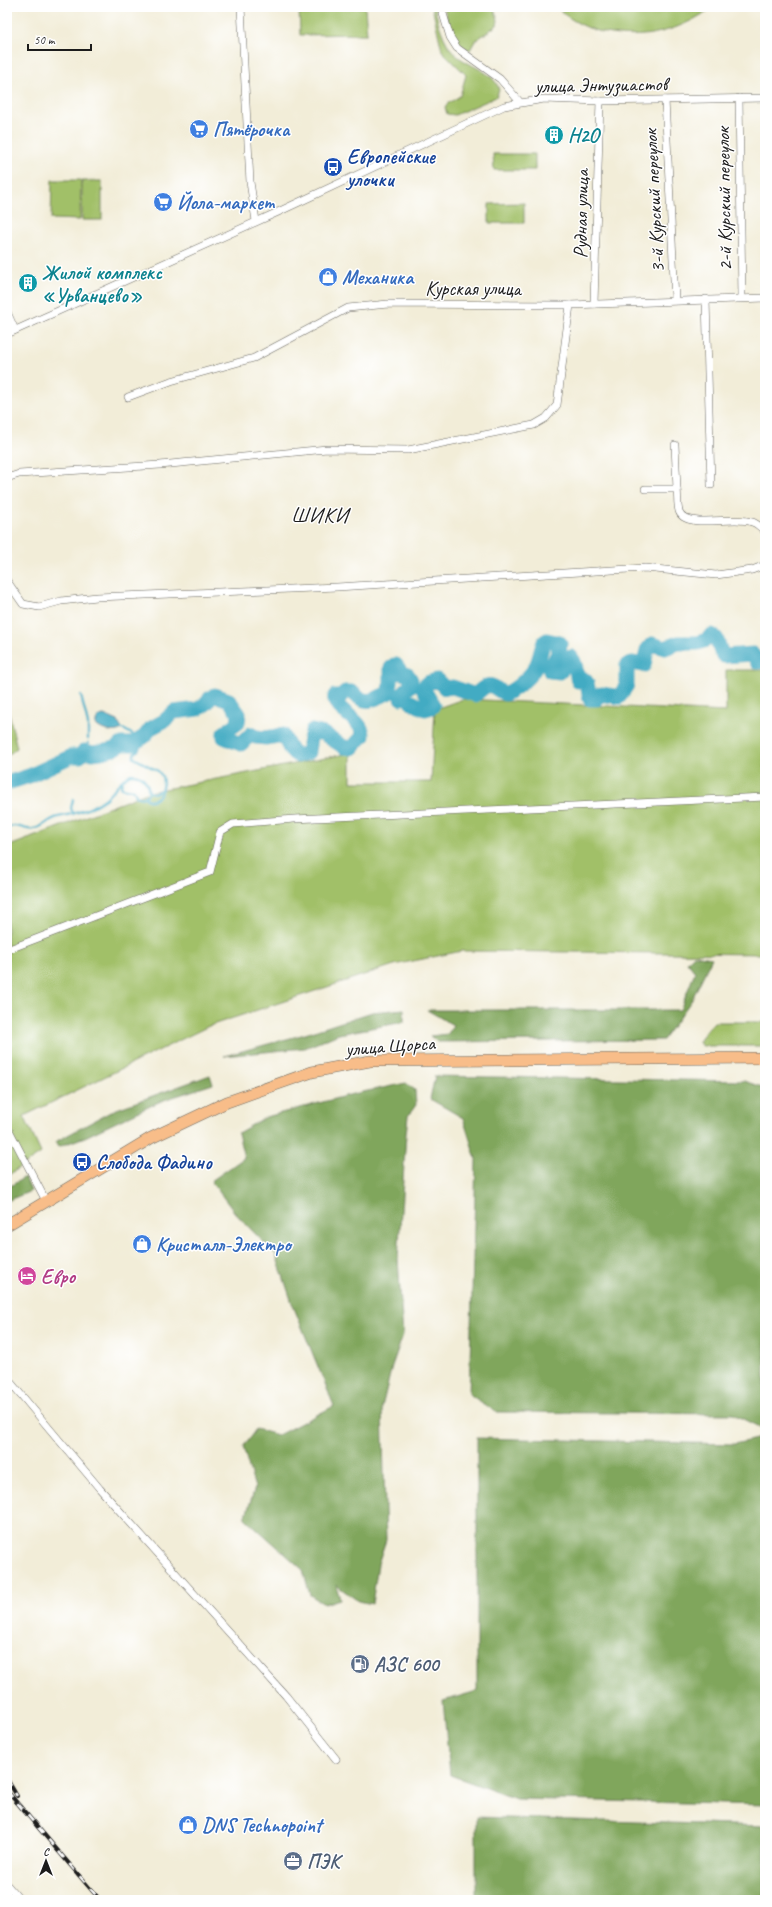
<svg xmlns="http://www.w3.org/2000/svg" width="772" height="1907" viewBox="0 0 772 1907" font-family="Caveat,sans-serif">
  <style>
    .green { fill: #a1c068; stroke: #5e6e42 }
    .forest { fill: #80a65c; stroke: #4e613c }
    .water { fill: #43abc3; stroke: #306470 }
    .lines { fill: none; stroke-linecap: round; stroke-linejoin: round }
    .stream { stroke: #43abc3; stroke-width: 2.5 }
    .river { stroke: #43abc3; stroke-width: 15 }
    .minor-casing { stroke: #67655e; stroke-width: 8 }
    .primary-casing { stroke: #67655e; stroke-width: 12 }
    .minor { stroke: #fff; stroke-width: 7 }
    .primary { stroke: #f8bd89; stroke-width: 11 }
    .rail-casing { stroke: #1c1c1c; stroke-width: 4 }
    .rail { stroke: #fff; stroke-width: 2.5; stroke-dasharray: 8; stroke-linecap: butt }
    .labels { text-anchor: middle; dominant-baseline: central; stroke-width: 3; stroke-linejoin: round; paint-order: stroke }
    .street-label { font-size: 20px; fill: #1c1c1c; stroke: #fff }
    .shop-label { font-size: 20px; font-weight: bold; fill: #366cbe; stroke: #fff; text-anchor: start }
    .culture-label { font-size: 20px; font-weight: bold; fill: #0d838f; stroke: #fff; text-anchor: start }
    .transit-label { font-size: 20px; font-weight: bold; fill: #164399; stroke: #fff; text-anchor: start }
    .hotel-label { font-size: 20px; font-weight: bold; fill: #b23c85; stroke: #fff; text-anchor: start }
    .service-label { font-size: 20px; font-weight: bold; fill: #4e5e75; stroke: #fff; text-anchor: start }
    .neighbourhood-label { font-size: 21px; letter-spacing: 1px; fill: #1c1c1c; stroke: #fff }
  </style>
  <rect width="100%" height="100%" fill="#fff"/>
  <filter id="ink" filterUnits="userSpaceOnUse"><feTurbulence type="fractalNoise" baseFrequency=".025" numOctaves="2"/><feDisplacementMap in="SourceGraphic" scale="8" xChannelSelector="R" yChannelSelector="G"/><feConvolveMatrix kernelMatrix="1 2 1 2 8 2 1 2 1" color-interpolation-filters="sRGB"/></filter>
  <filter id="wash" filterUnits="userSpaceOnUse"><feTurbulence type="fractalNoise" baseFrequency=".012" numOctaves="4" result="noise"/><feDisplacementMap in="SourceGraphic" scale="16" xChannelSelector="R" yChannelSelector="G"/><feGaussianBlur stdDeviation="0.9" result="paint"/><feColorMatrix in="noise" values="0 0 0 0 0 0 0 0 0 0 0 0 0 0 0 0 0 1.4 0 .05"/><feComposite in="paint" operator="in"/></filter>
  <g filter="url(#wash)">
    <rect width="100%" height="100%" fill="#f2edd8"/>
    <g class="green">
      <path d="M299,7H365L367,34L300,35Z"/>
      <path d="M432,7H435C438,23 443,41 454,53C466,66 495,71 499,90L496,97L455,115L447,114L445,107L447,104L460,96L466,75L442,51Z"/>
      <path d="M444,7H493L498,20L497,25L475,41L470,50C453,46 448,21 444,7Z"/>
      <path d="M556,7H713C677,34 632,44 589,28C577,23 566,17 556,7Z"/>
      <path d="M493,154H535V170H494Z"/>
      <path d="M52,180H81L80,220L51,219Z"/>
      <rect x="82" y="181" width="20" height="39"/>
      <path d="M524,203V223H489V204Z"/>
      <path d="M726,670H765V954L462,951L394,965L209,1026L24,1116L41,1153L7,1176V847L149,792L351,753V782H431L435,709L463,699L726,712Z"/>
      <path d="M7,705L17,748L7,756Z"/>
      <path d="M714,1022H765V1046H703L700,1044L699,1042L705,1032Z"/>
    </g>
    <g class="forest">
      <path d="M694,955L712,958L691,1001L663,1040L438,1042L430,1036L448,1034L453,1025L427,1010H680L695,972L687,962Z"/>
      <path d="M404,1009V1022L339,1034L305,1048L224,1056L305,1034L372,1012Z"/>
      <path d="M210,1075L213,1084L161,1101L85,1137L58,1147L55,1142L114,1110Z"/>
      <path d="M435,1076L744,1081L765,1088V1428L759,1427L733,1414L496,1412L469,1394L476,1159L463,1118L430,1099Z"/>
      <path d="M406,1083L415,1090L416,1105L408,1116L406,1134L398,1259L403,1335L392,1366L382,1407L386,1540L378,1564L372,1604L358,1601L336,1585L340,1599L324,1604L310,1595L303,1570L245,1518L255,1488L243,1447L256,1429L278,1435L334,1406L292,1303L276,1255L235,1213L211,1181L244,1158L238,1133L266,1117L353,1094Z"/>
      <path d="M25,1177L31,1191L7,1201V1188Z"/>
      <path d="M765,1437V1805L516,1799L450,1775L443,1701L477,1691V1438L734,1444Z"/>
      <path d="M476,1817L765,1826V1900H476Z"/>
    </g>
    <path class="water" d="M104,715L118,721L122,729C115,734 102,731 96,725C95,720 99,715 104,715Z"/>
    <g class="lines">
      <g class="stream">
        <path d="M81,696L88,724V739"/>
        <path d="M87,751L88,743"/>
        <path d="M122,781L121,788L134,790L136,796C142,799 145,798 149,792"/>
        <path d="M145,797L148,800C156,801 160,797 162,789"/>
        <path d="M73,800L71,808L73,814"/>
        <path d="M7,828C17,822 24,831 33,829C42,828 47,821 55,818C69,814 83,813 95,805C100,802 105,800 108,796C113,791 125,774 132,774C143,774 148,783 149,792L154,793L161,790L163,783L162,776L158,771L134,758V754L139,749L141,739C134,738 130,731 122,729"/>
      </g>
      <g class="river">
        <path d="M411,702L425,709L432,707L433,705L423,688L427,683L437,680L445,688L453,687L475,695C491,680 489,685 505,694C516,689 532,676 537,664C540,657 541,649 544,642L547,640L560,643C561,654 551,662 550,671L560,672L571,657C578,665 575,672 578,681L585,680L587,683L590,699H597V695L602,694L619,697L627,685V665L632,663L644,665L647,650L652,644L665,648L678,643H698L706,640L712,635C721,639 717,650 724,656L753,654L757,662L765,661"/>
        <path d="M7,783L29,776L72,756H80L84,751L92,753L101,752L114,749L122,744H132L144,737L151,728L164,721L174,712L198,709L207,703L210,698L215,695L229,700L239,714L238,723L224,733V737L241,744L251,734L256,737L266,738L283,735L291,751L298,756L309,752V743L312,731L324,734L344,747L352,748L363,736C363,718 332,710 335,696H341L345,692H352C366,706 372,700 388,693L391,683V668L394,665H396L402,673L408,675L411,680L410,686L401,695V698"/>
      </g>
    </g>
  </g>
  <g filter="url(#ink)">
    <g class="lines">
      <g class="minor-casing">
        <g id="minor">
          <path d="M241,7L250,182L256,221"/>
          <path d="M441,7L450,37L457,48L500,79L520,102"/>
          <path d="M739,98L742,298"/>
          <path d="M665,100L675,300"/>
          <path d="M706,299L711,485"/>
          <path d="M594,304L600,101"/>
          <path d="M7,312L15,330"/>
          <path d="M7,334L278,212L504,106L544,99L600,101L765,98"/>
          <path d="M128,397L171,381L254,358L348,308L388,304L570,305L765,298"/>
          <path d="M675,445L677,489"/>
          <path d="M7,478L19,474L160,465L327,449L408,450L534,425L546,418L557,405L570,305"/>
          <path d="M645,489H677C678,495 677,504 679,511C685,530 735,515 752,522C757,523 761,528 765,531"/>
          <path d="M7,581L23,604L39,607L61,601L97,597L337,587L645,568L716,575L752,570L765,565"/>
          <path d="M7,950L210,872L220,832L233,824L294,819L765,797"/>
          <path d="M7,1126L46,1201"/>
          <path d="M7,1378L100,1489L286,1696L336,1759"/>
          <path d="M7,1885L20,1900"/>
        </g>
      </g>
      <g class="primary-casing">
        <path id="primary" d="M7,1225L151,1138L227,1102L312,1072L370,1061L765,1058"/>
      </g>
      <use href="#minor" class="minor"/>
      <use href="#primary" class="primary"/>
      <g class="rail-casing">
        <g id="rail">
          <path d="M7,1779L17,1796"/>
          <path d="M7,1791L100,1900"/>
        </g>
      </g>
      <use href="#rail" class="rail"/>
    </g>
  </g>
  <defs>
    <g id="supermarket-disc" transform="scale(1)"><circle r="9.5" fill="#3f7fe0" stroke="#fff"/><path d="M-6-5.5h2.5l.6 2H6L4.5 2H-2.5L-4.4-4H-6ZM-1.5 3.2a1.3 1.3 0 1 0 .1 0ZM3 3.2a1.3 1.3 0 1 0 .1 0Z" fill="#fff"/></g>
    <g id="building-disc" transform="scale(1)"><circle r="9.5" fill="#0f9aa8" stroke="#fff"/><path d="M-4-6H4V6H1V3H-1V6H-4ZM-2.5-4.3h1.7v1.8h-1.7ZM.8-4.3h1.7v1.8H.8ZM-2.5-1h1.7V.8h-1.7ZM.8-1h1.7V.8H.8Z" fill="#fff"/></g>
    <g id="bus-disc" transform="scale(1)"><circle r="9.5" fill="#1a4fb4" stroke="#fff"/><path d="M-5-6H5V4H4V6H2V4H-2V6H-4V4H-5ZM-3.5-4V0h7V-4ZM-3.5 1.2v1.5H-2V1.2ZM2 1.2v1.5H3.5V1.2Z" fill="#fff"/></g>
    <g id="shop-disc" transform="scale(1)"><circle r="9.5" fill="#3f7fe0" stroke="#fff"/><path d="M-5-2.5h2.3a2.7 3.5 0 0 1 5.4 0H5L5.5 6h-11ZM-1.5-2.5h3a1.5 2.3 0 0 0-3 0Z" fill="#fff"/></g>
    <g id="hotel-disc" transform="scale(1)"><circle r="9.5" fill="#d1479c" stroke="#fff"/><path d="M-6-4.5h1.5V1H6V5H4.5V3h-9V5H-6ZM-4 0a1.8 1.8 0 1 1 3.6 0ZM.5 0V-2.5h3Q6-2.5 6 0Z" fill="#fff"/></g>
    <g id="fuel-disc" transform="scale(1)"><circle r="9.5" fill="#5c6f8a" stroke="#fff"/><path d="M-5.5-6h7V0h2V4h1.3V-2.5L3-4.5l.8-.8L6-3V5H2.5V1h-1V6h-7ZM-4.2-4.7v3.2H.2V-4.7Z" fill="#fff"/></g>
    <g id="office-disc" transform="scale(1)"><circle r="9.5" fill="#5c6f8a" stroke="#fff"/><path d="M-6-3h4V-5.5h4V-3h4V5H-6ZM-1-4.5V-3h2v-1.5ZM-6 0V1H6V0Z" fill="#fff"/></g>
  </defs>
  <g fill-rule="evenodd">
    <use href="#supermarket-disc" x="199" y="129"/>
    <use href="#building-disc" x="554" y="135"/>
    <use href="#bus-disc" x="333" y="167"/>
    <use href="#supermarket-disc" x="163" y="202"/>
    <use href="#shop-disc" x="328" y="277"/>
    <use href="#building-disc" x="28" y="283"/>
    <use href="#bus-disc" x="82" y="1162"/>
    <use href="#shop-disc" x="142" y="1244"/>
    <use href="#hotel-disc" x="27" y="1276"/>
    <use href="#fuel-disc" x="360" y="1664"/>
    <use href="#shop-disc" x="188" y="1825"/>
    <use href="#office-disc" x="293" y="1861"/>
  </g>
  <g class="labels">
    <g class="street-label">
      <text transform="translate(601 85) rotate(-1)">улица Энтузиастов</text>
      <text transform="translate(724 199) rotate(-91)">2-й Курский переулок</text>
      <text transform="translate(654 201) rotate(-93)">3-й Курский переулок</text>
      <text transform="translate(581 214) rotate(-89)">Рудная улица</text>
      <text x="473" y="288">Курская улица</text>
      <text transform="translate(390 1046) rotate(-4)">улица Щорса</text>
    </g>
    <g class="shop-label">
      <text x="213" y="129">Пятёрочка</text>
      <text x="177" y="202">Йола-маркет</text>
      <text x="342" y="277">Механика</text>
      <text x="156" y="1244">Кристалл-Электро</text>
      <text x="202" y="1825">DNS Technopoint</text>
    </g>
    <g class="culture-label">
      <text x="568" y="135">H2O</text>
      <text x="42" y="272">Жилой комплекс<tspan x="42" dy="23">«Урванцево»</tspan></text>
    </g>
    <g class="transit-label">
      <text x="347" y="156">Европейские<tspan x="347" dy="23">улочки</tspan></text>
      <text x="96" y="1162">Слобода Фадино</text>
    </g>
    <g class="hotel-label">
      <text x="41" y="1276">Евро</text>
    </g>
    <g class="service-label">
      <text x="374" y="1664">АЗС 600</text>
      <text x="307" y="1861">ПЭК</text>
    </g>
    <g class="neighbourhood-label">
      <text x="320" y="515">ШИКИ</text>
    </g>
  </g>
  <rect width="772" height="1907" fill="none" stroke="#fff" stroke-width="24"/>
  <g transform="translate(46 1861)" stroke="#ffffff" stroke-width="3" paint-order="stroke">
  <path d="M0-3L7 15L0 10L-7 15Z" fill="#1c1c1c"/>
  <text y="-6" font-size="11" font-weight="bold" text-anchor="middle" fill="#1c1c1c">С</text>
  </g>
  <path d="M28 44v6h63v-6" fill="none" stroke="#1c1c1c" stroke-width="2"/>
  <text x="34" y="44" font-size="12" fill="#1c1c1c" stroke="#ffffff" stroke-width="3" paint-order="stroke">50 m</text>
</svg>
